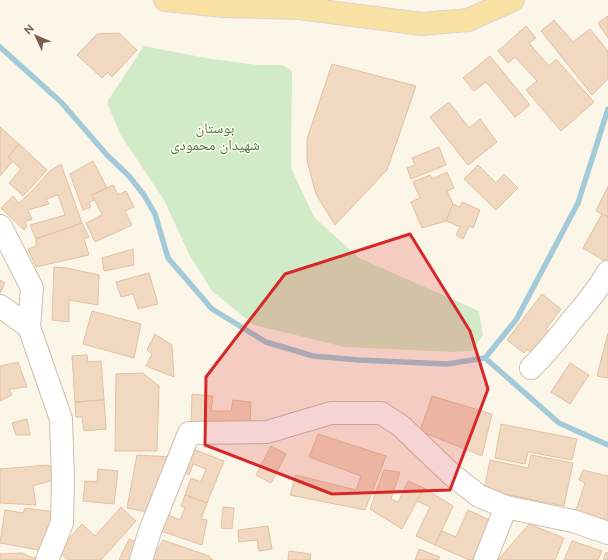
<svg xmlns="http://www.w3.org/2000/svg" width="608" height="560" viewBox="0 0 608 560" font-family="Figtree,'Noto Naskh Arabic',sans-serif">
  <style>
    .green { fill: #d1eac7 }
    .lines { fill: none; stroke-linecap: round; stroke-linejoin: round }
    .stream { stroke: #a3cad7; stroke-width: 5.5 }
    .building { fill: #f1d9c1; stroke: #e3c1a1 }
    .minor-casing { stroke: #cebfae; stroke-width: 24 }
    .major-casing { stroke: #dbd5d0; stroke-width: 24 }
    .minor { stroke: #fff; stroke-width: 22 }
    .major { stroke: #f9e1a3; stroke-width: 22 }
    .marked { fill: #d62828; fill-opacity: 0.2; stroke: #d62828; stroke-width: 3; stroke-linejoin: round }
    .labels { text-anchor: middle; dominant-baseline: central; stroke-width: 3; stroke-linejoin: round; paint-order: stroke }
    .park-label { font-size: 15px; fill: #4f7c44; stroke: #fffaef }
  </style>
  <rect width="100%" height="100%" fill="#fcf6e9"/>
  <path class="green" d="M144,46L211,59L258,65H282L292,71L291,168L314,217L359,258L479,311L483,335L472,351L453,352L345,347L254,325L212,291L189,254L164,200L120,134L107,102Z"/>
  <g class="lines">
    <g class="stream">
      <path d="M0,47L61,102L107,155L129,176L144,195L155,214L168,258L212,309L266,342L313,356L359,360L447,364L485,358L516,320L578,203L608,109"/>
      <path d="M485,358L559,423L608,445"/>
    </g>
  </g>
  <g class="building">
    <path d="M608,16V38L598,23Z"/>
    <path d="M554,20L573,42L590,29L608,51V79L592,95L541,31Z"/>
    <path d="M526,26L536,38L529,43L549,66L556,59L594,102L561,131L526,90L537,81L515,57L508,63L498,51Z"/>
    <path d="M119,33L137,50L112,77L108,72L102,78L77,55L97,34Z"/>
    <path d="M490,56L530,105L515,117L486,82L474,91L463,78Z"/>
    <path d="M332,64L416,86L387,170L335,225L316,194L307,161V139Z"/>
    <path d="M449,102L469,128L480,119L497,142L468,165L430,117Z"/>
    <path d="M0,127L19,144L8,157L13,161L0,176Z"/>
    <path d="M19,144L47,170L23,196L9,183L21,169L8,157Z"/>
    <path d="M439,147L446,165L411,179L407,168L415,165L412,158Z"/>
    <path d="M93,161L107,188L92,195L95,200L89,202L91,207L83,210L70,174Z"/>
    <path d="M61,164L82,223L36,239L30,225L65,215L58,195L46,199L49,204L28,210L32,219L25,222L27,226L24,230L1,208L13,196L19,203L35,188L50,171Z"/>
    <path d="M478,165L496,183L504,174L518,188L496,210L464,179Z"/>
    <path d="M447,172L454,188L447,191L453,204L446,221L422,228L411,202L420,198L413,182L430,175L432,179Z"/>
    <path d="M113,185L118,195L126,191L134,207L125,211L132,225L95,242L86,223L102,215L92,195Z"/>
    <path d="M608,186V217L596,211Z"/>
    <path d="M462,202L480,210L473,228L469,226L463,239L456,235L460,227L446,221L453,204L460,207Z"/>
    <path d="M602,214L608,217V258L606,262L583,248Z"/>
    <path d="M82,223L89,237L84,239L89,255L36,267L28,249L36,246V239Z"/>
    <path d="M133,249L134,265L104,271L102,258Z"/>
    <path d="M54,267L67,268L99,275L98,305L69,300V322L52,320Z"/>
    <path d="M149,273L158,304L138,309L133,294L121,297L116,282Z"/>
    <path d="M0,280L5,283L0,293Z"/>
    <path d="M542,294L561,309L546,329L553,334L536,356L527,349L524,353L507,340Z"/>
    <path d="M92,311L141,324L134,358L83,344Z"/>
    <path d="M608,333V378L597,376Z"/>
    <path d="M155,334L172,345L174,377L146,366L152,354L147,350Z"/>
    <path d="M87,355L88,362L101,361L104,400L75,402L72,356Z"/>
    <path d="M18,362L27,387L9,389L12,395L0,401V366Z"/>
    <path d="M570,363L589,375L570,404L551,392Z"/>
    <path d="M143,373L159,386L157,451H115L116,374Z"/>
    <path d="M192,394L213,396L211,411H231L233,400L251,402L250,424L191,425Z"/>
    <path d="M432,396L492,414L482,456L420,431Z"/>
    <path d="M104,400L106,429L84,431L82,417H76L75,402Z"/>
    <path d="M27,419L30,435H16L12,423Z"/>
    <path d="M501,424L577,439L572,460L528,452L525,464L495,458Z"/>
    <path d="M318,434L386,456L365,510L290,495L296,475L356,490L361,476L309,457Z"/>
    <path d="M271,446L286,454L271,483L256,475Z"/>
    <path d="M193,449L224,461L207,503L185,495L191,478L201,482L206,469L193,464L189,475L183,472Z"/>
    <path d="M137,455L172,457L153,513L127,508Z"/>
    <path d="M531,455L573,463L564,506L484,490L490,460L528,468Z"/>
    <path d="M49,465L54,480L33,486L36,505L0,503V469Z"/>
    <path d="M98,469L118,471L114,504L83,501L85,481L97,482Z"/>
    <path d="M384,470L400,472L391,499L398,502L408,481L424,488L402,529L370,509Z"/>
    <path d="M583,470L608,476V524L575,513L585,483L579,480Z"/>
    <path d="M424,488L453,506L435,545L416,536L430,507L417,501Z"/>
    <path d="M185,495L207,503L201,519L207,520L202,545L158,530L163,513L180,520L185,508L181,506Z"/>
    <path d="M121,507L136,521L101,560H68L58,551L82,524L95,536Z"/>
    <path d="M223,507L234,508L232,529L221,528Z"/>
    <path d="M25,508L49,511L57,524L44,551L0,543L5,510L23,513Z"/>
    <path d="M468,510L490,520L472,560H469L435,545L442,531L456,537Z"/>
    <path d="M529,524L564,538L555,560H498Z"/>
    <path d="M268,526L272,549L259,551L257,540L239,542L238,530Z"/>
    <path d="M129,539L141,543L135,560H119Z"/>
    <path d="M163,540L209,556L213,560H151Z"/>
    <path d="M572,541L602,551L598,560H564Z"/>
    <path d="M419,549L440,557L438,560H415Z"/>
    <path d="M289,551L311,554L310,560H288Z"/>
    <path d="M606,552L608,553V560H603Z"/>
    <path d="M22,553L33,558L40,557V560H0V554Z"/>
  </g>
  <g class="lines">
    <g class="minor-casing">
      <g id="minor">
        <path d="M0,226L1,227L32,288L29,327L0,306"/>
        <path d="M29,327L61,419L63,479L62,523L47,560"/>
        <path d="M531,368C546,353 560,336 573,319C586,304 598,289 608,272"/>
        <path d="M141,560L150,531L189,433L267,432L331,413H381L401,426L451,474L479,496L506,507L573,521L608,533"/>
        <path d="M485,560L506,507"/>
      </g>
    </g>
    <g class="major-casing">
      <path id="major" d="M165,0L224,6L299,8L422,24L468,20L513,0"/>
    </g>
    <use href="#minor" class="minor"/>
    <use href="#major" class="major"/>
  </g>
  <path class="marked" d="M410,234L470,331L488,389L450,490L332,494L205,445L206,377L285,274Z"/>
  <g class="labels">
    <g class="park-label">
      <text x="215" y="128">بوستان<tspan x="215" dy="17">شهیدان محمودی</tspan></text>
    </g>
  </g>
  <g transform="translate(36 36) rotate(314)" stroke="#fffaef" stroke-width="3" paint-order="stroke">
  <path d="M0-3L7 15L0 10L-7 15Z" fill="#765f4c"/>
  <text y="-6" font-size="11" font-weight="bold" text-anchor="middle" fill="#765f4c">N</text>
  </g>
</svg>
